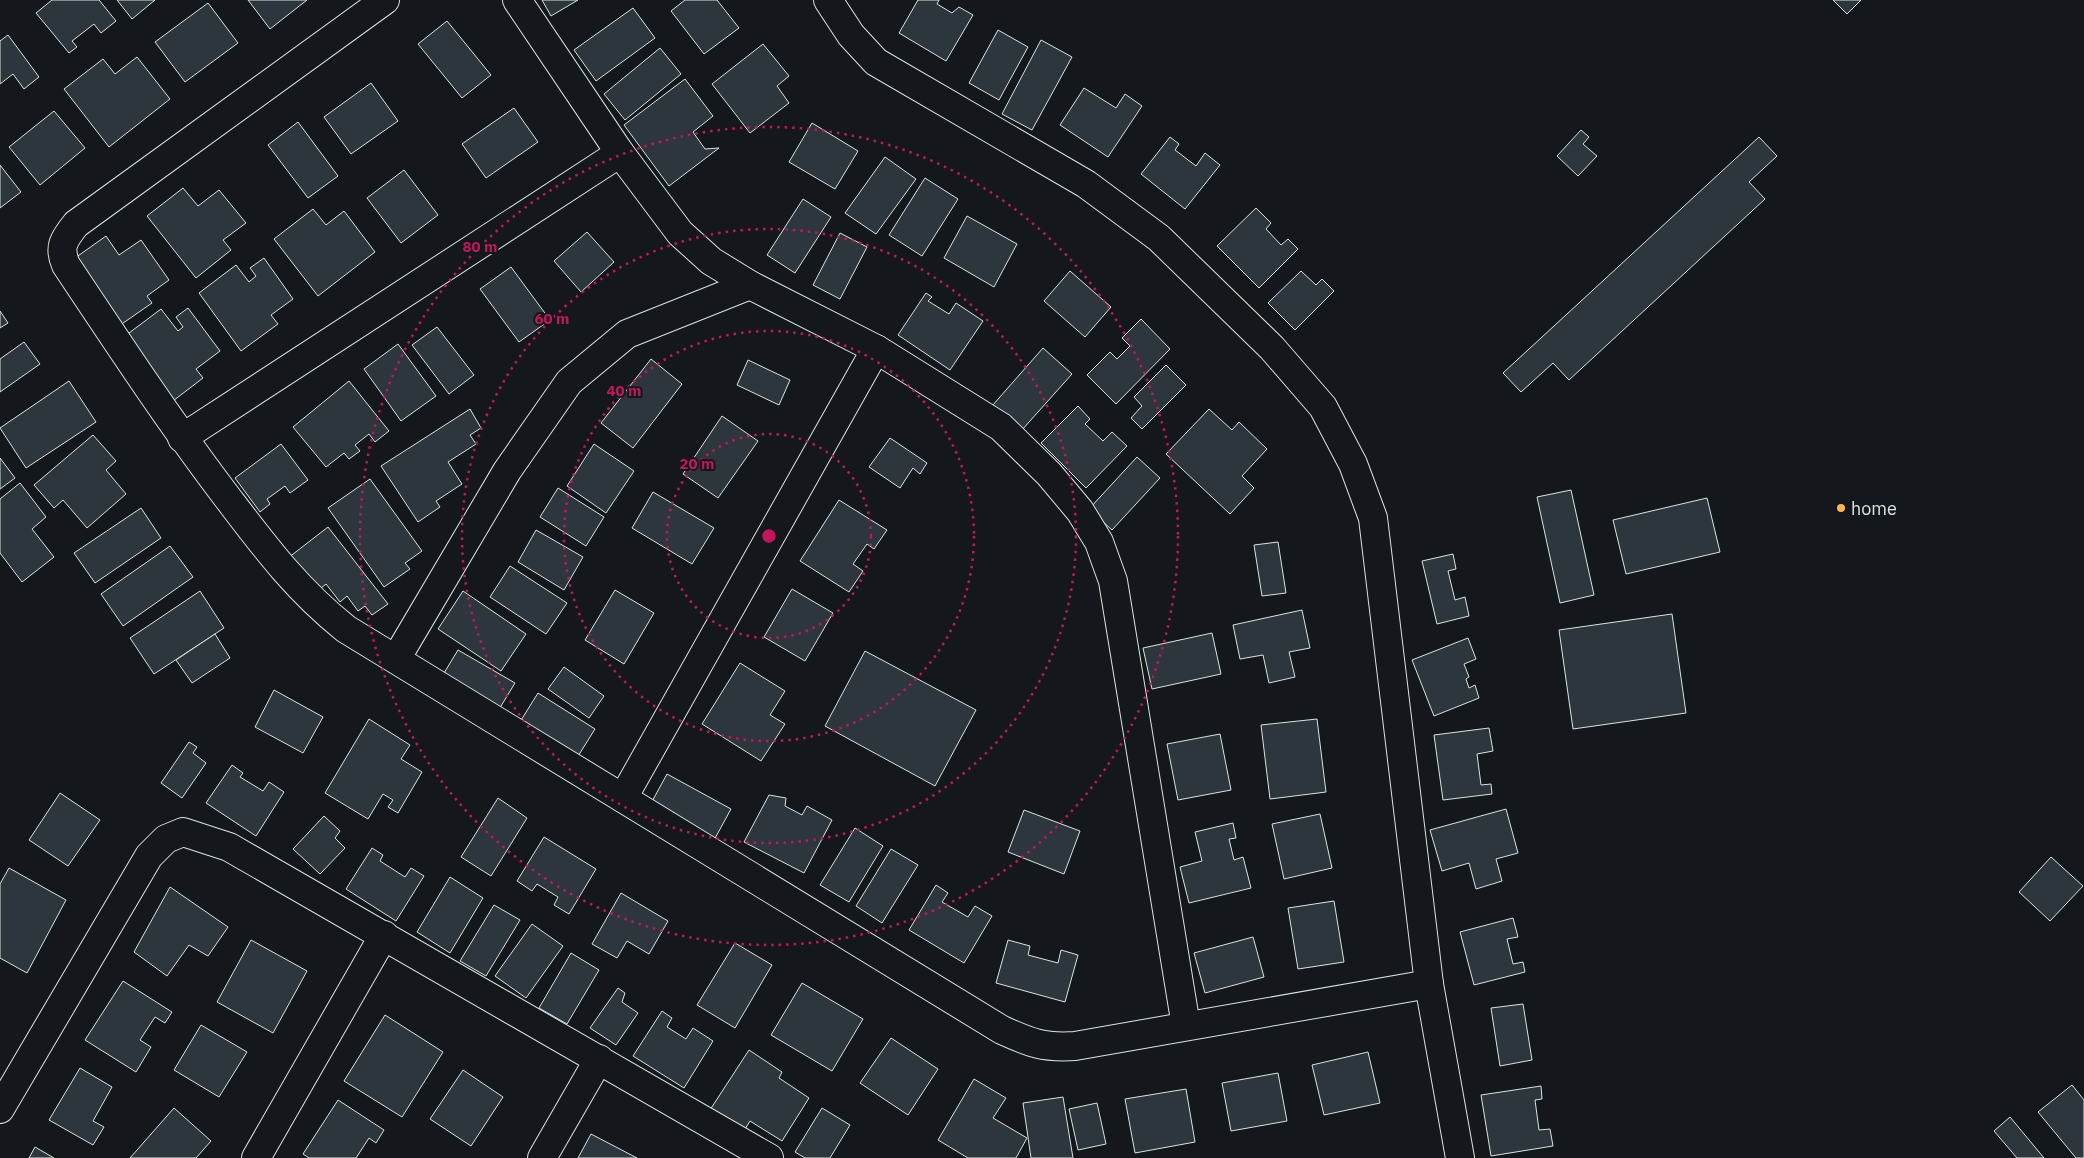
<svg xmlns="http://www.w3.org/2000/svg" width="2084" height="1158" viewBox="0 0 2084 1158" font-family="'IBM Plex Sans',sans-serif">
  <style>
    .building { fill: #2c363c; stroke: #d8e6dc }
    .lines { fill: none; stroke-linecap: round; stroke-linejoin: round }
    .street-casing { stroke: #d8e6dc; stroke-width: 30 }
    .street { stroke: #14181c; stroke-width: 28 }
    .ring { fill: none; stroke: #c2185b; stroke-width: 2.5; stroke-dasharray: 2.5 5 }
    .poi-dot { fill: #ffb74d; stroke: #14181c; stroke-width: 2 }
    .labels { text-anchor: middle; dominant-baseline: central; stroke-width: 4; stroke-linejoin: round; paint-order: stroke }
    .poi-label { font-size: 18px; fill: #d8e6dc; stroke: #14181c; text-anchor: start }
    .centre { fill: #c2185b; stroke: #14181c; stroke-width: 2.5 }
    .ring-label { font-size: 15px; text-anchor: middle; font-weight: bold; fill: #c2185b; stroke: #14181c; stroke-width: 4; stroke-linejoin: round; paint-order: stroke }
  </style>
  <rect width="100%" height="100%" fill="#14181c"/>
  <g class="building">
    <path d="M52,0H99L116,21L101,33L94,24L72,41L77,47L69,53L36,13Z"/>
    <path d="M117,0H155L132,19Z"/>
    <path d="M248,0H307L270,29Z"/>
    <path d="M542,0H578L551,16Z"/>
    <path d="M685,0H717L739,28L704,54L671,11Z"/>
    <path d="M918,0H939L937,4L952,13L959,7L973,15L946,61L899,33Z"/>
    <path d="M1833,0H1861L1847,14Z"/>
    <path d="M208,3L238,43L185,82L155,42Z"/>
    <path d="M633,8L655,38L596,81L574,50Z"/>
    <path d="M447,21L491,75L462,98L418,44Z"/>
    <path d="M998,30L1028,47L999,100L969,83Z"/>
    <path d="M8,35L39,77L24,89L13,74L0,84V41Z"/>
    <path d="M1041,40L1072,57L1032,130L1002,114Z"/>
    <path d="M763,44L789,76L777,86L789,103L750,133L712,84Z"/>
    <path d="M660,48L681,74L625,120L604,94Z"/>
    <path d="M137,57L170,99L109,147L64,89L103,59L115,74Z"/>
    <path d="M685,79L713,116L693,132L705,149L719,148L669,186L624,125Z"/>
    <path d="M371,83L398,121L351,154L324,117Z"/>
    <path d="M1084,88L1116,108L1125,94L1142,106L1108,157L1060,125Z"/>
    <path d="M514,108L538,142L486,178L462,144Z"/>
    <path d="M54,111L85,148L40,185L9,147Z"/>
    <path d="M298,122L338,176L308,198L268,145Z"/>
    <path d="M812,123L858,151L835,189L789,162Z"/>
    <path d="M1581,130L1589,137L1583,144L1597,156L1578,176L1557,156Z"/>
    <path d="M1170,137L1179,144L1175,150L1196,166L1205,153L1220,165L1185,209L1141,174Z"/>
    <path d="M1759,137L1777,156L1749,182L1765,199L1569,380L1553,363L1521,392L1503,373Z"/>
    <path d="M885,157L916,179L876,234L845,213Z"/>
    <path d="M0,165L21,192L0,208Z"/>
    <path d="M404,170L438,215L401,243L367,198Z"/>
    <path d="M925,178L958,199L922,256L889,235Z"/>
    <path d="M183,188L198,206L219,190L246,223L223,240L231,250L196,278L147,216Z"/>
    <path d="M803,199L831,217L795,273L767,255Z"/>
    <path d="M1256,208L1271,223L1266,229L1281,245L1288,239L1298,249L1259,288L1217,246Z"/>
    <path d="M313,209L326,225L344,211L375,252L318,296L274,239Z"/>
    <path d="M967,216L1017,244L994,287L944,258Z"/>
    <path d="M587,232L614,262L581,292L554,261Z"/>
    <path d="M840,233L867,247L840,299L813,285Z"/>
    <path d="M106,236L119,255L141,240L169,280L147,296L152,303L116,328L68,263Z"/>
    <path d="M264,258L293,299L271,315L278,324L241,351L199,293L236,265L249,282L256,276L250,268Z"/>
    <path d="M511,267L550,320L519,342L480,289Z"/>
    <path d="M1070,271L1111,307L1085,337L1044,301Z"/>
    <path d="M1301,271L1316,285L1322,279L1334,291L1295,330L1268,303Z"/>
    <path d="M926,293L932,297L928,301L949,314L956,303L983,321L950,370L898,335Z"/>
    <path d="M188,308L220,351L196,369L203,378L169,404L121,339L161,309L178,331L183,327L176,317Z"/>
    <path d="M0,311L8,323L0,328Z"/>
    <path d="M1141,319L1170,349L1116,404L1087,375L1110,352L1117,359L1130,346L1122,338Z"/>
    <path d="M437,327L474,375L449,394L412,345Z"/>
    <path d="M24,342L40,364L0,392V359Z"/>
    <path d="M398,344L436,396L401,421L364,369Z"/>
    <path d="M1043,348L1072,374L1021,431L992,406Z"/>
    <path d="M651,359L682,384L633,448L601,423Z"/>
    <path d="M748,360L790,380L779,405L737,385Z"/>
    <path d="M1166,365L1186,385L1142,429L1131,418L1142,406L1134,397Z"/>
    <path d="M69,381L96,422L26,468L0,428Z"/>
    <path d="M349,381L389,431L375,442L369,434L355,445L360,451L349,459L344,453L326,467L293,427Z"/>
    <path d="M1078,406L1090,419L1085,424L1103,441L1112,432L1127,446L1086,488L1041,443Z"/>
    <path d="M470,409L481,428L470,435L476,444L448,462L462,484L436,501L440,507L418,522L381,466Z"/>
    <path d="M1209,409L1232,430L1239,422L1267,449L1242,476L1254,488L1230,514L1166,454Z"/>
    <path d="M722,416L758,441L718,498L683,474Z"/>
    <path d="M93,435L116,461L106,470L126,494L87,528L63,500L54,508L34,485Z"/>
    <path d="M890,438L927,463L920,474L913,468L900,488L869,467Z"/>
    <path d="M281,444L308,480L290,493L285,486L267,499L270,504L260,512L235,478Z"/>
    <path d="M594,444L634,471L606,513L567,486Z"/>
    <path d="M1137,457L1160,478L1112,530L1089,509Z"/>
    <path d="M0,458L15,478L0,489Z"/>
    <path d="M370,479L422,551L405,563L410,569L384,587L328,508Z"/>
    <path d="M20,483L46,517L32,529L54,557L22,582L0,553V499Z"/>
    <path d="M558,488L604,517L586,546L540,517Z"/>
    <path d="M1571,490L1594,595L1560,603L1537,497Z"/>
    <path d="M653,492L714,528L692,564L632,528Z"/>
    <path d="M1707,498L1720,552L1626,574L1613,520Z"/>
    <path d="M839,500L887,530L874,549L867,544L853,564L863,571L849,592L800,561Z"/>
    <path d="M141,508L161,538L95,583L74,553Z"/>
    <path d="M328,527L388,604L372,615L365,606L358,611L347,596L340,602L326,584L315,593L288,558Z"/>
    <path d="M536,530L583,557L564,590L518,562Z"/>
    <path d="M1278,542L1286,593L1262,596L1254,545Z"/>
    <path d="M170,546L193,577L123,626L101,594Z"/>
    <path d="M1453,554L1456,569L1448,571L1455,600L1465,597L1469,616L1437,624L1422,561Z"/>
    <path d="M510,566L567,603L546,634L490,597Z"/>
    <path d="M792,589L833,613L805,661L764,637Z"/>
    <path d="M615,590L654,613L624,664L585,640Z"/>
    <path d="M200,591L224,628L154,674L130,638Z"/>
    <path d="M463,591L526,634L501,671L438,629Z"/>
    <path d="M1302,610L1310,648L1289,652L1295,677L1269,683L1263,655L1240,659L1233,625Z"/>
    <path d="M1672,614L1686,713L1573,729L1559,630Z"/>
    <path d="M1212,633L1221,674L1152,689L1143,648Z"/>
    <path d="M215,634L230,658L192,683L176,660Z"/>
    <path d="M1468,638L1476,659L1464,664L1469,677L1466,679L1469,688L1475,685L1479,698L1434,716L1412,660Z"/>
    <path d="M458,650L515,683L498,711L441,678Z"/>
    <path d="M865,651L976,710L935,786L825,726Z"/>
    <path d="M740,663L785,691L770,715L785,724L761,761L702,724Z"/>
    <path d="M564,667L604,696L589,718L548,689Z"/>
    <path d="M274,690L323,717L303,753L255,727Z"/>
    <path d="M538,693L595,729L575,761L518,725Z"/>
    <path d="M369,719L410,745L401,759L422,772L398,813L388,807L393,800L383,794L368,819L325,793Z"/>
    <path d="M1317,719L1326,792L1270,799L1261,725Z"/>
    <path d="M1489,728L1493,751L1477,754L1481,785L1491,784L1492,794L1443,800L1434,735Z"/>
    <path d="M1220,734L1231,790L1178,800L1167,744Z"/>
    <path d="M189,742L197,747L193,753L206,763L182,798L161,783Z"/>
    <path d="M232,765L243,773L240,777L263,791L269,782L284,792L256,836L206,803Z"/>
    <path d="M667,774L731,809L713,842L649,807Z"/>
    <path d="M60,793L100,820L68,866L29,840Z"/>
    <path d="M769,795L786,798L785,806L802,815L807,806L832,820L804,873L744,842Z"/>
    <path d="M498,798L527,818L491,876L461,857Z"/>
    <path d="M1506,809L1518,853L1496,859L1502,881L1476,889L1469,863L1442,871L1430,830Z"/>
    <path d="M1024,810L1080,831L1064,874L1008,852Z"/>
    <path d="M1320,814L1332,868L1284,879L1272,824Z"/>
    <path d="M324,816L340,831L335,838L345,848L320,874L293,849Z"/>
    <path d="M1233,823L1236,838L1229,839L1234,860L1243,857L1251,888L1189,903L1180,867L1202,861L1195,832Z"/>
    <path d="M855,828L883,846L849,902L820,885Z"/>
    <path d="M544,837L596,869L569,914L554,905L558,897L537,884L532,891L517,881Z"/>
    <path d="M372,848L383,855L380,861L405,877L411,868L424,876L396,921L346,889Z"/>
    <path d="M891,849L918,865L882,923L856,906Z"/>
    <path d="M2051,857L2083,886L2050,921L2019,892Z"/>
    <path d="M9,868L66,900L27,973L0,958V884Z"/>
    <path d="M450,877L483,898L450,953L417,932Z"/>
    <path d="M936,885L948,893L942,902L968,917L975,906L992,916L964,963L909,930Z"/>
    <path d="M170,887L228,927L208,956L189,945L167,976L134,952Z"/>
    <path d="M621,893L668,921L649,954L627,941L617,958L592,944Z"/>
    <path d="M1334,901L1344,962L1298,969L1288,908Z"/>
    <path d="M494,905L520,920L486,976L460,961Z"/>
    <path d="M1513,918L1518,937L1507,939L1513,964L1523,962L1525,972L1474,985L1460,932Z"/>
    <path d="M532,924L563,946L526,998L495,976Z"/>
    <path d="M1253,937L1264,977L1205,993L1194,953Z"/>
    <path d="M251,940L307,971L273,1033L217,1002Z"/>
    <path d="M1008,940L1030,946L1028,955L1058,963L1061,950L1078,955L1065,1002L996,983Z"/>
    <path d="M735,943L772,965L735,1028L697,1005Z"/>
    <path d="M571,953L599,970L567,1024L539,1008Z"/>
    <path d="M123,981L172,1012L165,1023L155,1017L140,1040L151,1047L136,1072L85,1040Z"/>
    <path d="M802,983L863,1019L832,1071L771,1035Z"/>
    <path d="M618,988L625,993L622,1002L638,1013L616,1045L590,1028Z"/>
    <path d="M1523,1004L1532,1060L1500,1066L1491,1008Z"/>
    <path d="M662,1011L672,1018L667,1027L686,1039L693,1028L713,1041L684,1088L633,1056Z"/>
    <path d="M385,1015L443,1052L402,1117L344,1081Z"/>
    <path d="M201,1025L247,1052L219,1097L174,1070Z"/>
    <path d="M891,1038L938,1069L908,1115L860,1083Z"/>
    <path d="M749,1050L782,1072L779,1078L809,1098L782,1141L750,1121L742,1134L708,1113Z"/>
    <path d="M1368,1052L1380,1103L1324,1115L1312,1065Z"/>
    <path d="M80,1068L112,1087L93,1121L104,1127L93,1145L49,1120Z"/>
    <path d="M463,1070L503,1097L471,1146L430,1119Z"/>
    <path d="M1278,1073L1287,1121L1231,1131L1222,1083Z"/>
    <path d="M974,1079L1006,1098L993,1118L1027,1138L1016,1158H968L938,1140Z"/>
    <path d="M2072,1085L2084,1100V1158H2076L2038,1112Z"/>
    <path d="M1541,1086L1542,1099L1535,1100L1539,1130L1550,1129L1553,1146L1491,1156L1481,1095Z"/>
    <path d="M1186,1089L1195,1142L1135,1153L1125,1099Z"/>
    <path d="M1063,1097L1073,1158H1031L1023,1103Z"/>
    <path d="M338,1100L384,1130L376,1143L369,1138L356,1158H309L303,1154Z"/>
    <path d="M1097,1103L1106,1144L1078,1150L1069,1109Z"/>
    <path d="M174,1108L211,1141L196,1158H130Z"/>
    <path d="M822,1108L850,1125L830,1158H805L795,1152Z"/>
    <path d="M2010,1117L2044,1158H2017L1994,1131Z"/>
    <path d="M591,1134L637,1158H578Z"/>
    <path d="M35,1147L54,1158H29Z"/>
  </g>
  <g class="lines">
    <g class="street-casing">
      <g id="street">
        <path d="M385,0L76,224C64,239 58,247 66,265C118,343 170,422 227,497C265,547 296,589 346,629L1002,1030C1031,1043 1043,1048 1075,1046L1429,984"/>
        <path d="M517,0L620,153L680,233L711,261L750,285L876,349L1001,427L1049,474L1080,511L1099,542L1113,581L1186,1026"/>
        <path d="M828,0L851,35L876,62L1086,184L1159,238L1272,348L1323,407L1353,464L1373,518L1429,984L1460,1158"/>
        <path d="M182,438L620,153"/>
        <path d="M396,659L507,471L569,382L627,334L750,285"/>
        <path d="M623,798L876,349"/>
        <path d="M0,1109L149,856L166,839L183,832L229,847L769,1158"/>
        <path d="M256,1158L384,935"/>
        <path d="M542,1158L599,1059"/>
      </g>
    </g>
    <use href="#street" class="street"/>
  </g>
  <g class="ring">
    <circle cx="769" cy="536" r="102"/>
    <circle cx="769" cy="536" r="205"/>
    <circle cx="769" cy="536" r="307"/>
    <circle cx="769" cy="536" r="409"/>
  </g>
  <circle class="poi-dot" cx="1841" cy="508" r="5"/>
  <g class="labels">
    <g class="poi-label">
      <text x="1851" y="508">home</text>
    </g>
  </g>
  <circle cx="769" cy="536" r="8" class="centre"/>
  <g class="ring-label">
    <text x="480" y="252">80 m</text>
    <text x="552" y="324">60 m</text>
    <text x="624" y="396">40 m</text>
    <text x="697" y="469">20 m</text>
  </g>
</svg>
